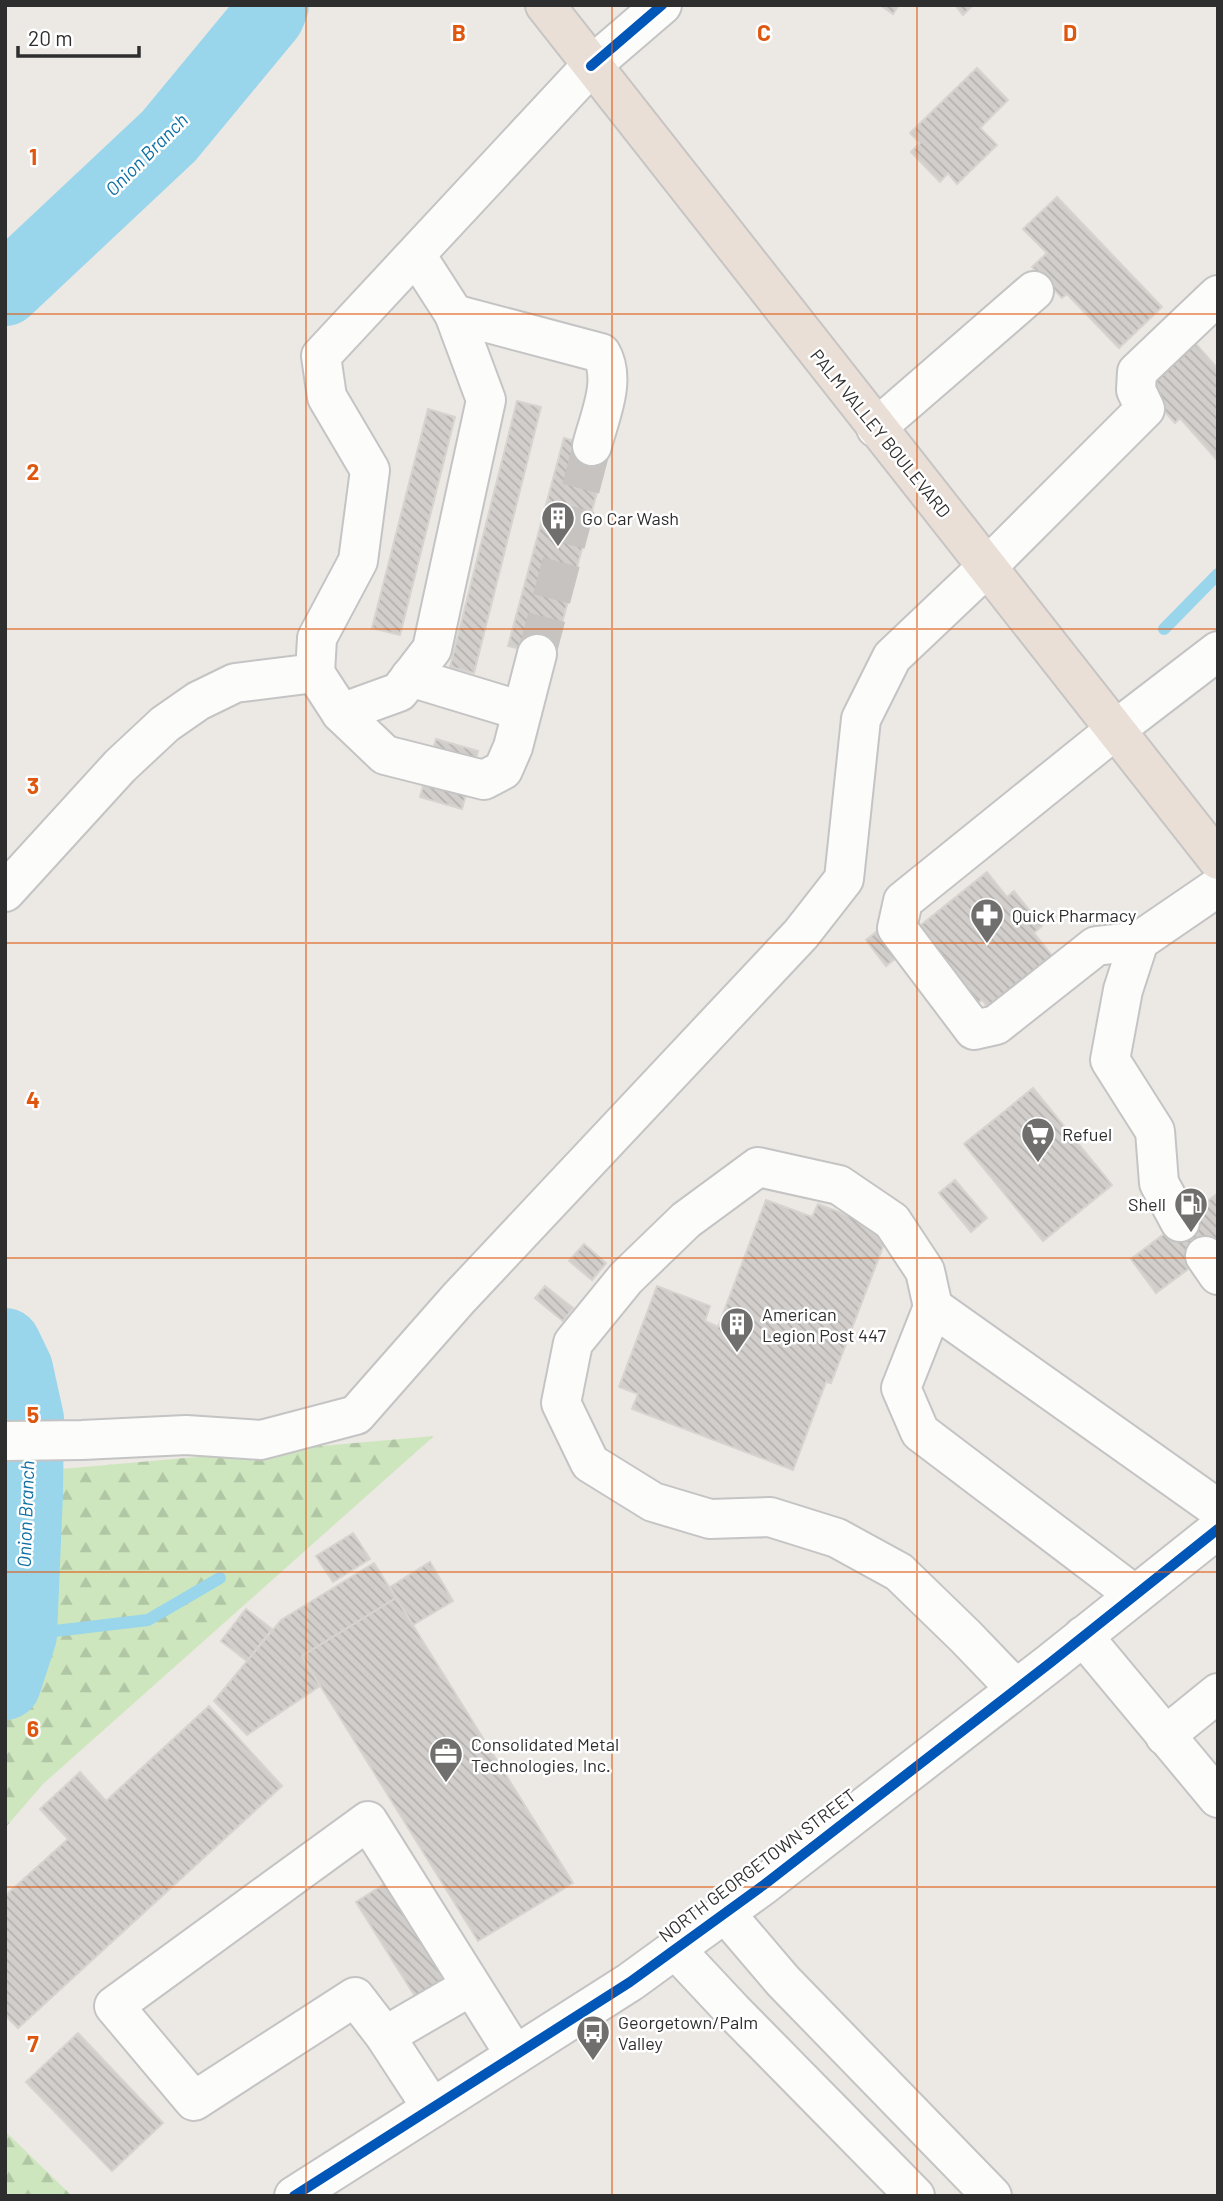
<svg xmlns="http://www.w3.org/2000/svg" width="1223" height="2201" viewBox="0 0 1223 2201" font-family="Barlow,sans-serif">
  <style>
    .forest { fill: url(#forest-firs) }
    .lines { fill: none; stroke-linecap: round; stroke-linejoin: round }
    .stream { stroke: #99d6ec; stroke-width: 12 }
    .river { stroke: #99d6ec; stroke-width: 72 }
    .building { fill: url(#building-back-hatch); stroke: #d7d4d0; stroke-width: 2 }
    .minor-tunnel { stroke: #c6c3c0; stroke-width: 38; stroke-dasharray: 38 19; stroke-linecap: butt }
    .minor-casing { stroke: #c5c4c5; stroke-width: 42 }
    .highway-casing { stroke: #c6c5c4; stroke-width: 42 }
    .minor { stroke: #fcfcfb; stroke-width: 38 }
    .highway { stroke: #eadfd6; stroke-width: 38 }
    .cycleway-casing { stroke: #fff; stroke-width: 15 }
    .cycleway { stroke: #0057b8; stroke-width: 10 }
    .grid { fill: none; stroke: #df570e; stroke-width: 2; stroke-opacity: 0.55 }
    .labels { text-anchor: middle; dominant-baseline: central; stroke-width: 5; stroke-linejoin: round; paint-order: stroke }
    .street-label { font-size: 18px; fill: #2e2e2e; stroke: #fff }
    .poi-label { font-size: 18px; fill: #2e2e2e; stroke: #fff; text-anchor: start }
    .water-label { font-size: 19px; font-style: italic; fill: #0d6fa3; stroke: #fff }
    .grid-label { font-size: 23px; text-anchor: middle; font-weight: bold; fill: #df570e; stroke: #fff; stroke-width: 5; stroke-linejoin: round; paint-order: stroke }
  </style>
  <defs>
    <pattern id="forest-firs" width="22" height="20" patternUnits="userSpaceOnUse" patternTransform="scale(1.75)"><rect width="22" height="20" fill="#cee6be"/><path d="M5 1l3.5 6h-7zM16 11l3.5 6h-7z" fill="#b1c6a4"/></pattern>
    <pattern id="building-back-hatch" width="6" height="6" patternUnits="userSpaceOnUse" patternTransform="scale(1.75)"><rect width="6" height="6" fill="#d1cecb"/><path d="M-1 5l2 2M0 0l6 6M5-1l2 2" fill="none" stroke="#b4b1af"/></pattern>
  </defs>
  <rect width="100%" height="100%" fill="#ece8e4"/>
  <g class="forest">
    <path d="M434,1436L43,1784L5,1828V1474Z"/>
    <path d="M5,2131L72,2196H5Z"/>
  </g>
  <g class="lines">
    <g class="stream">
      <path d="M1164,629L1218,574"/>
      <path d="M21,1635L148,1620L220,1578"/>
    </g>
    <g class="river">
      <path d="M5,290L169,136L269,15L273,5"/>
      <path d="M5,1344L17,1369L28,1419L27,1494L21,1635L5,1684"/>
    </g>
  </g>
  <g class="building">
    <path d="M880,5H899L893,14Z"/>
    <path d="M955,5H973L963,15Z"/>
    <path d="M977,68L1008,100L980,128L997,145L957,184L948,173L940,182L911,152L920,143L910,133Z"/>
    <path d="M1057,197L1162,307L1119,348L1067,294L1062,298L1032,267L1047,253L1023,229Z"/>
    <path d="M1195,343L1218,369V461L1180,418L1175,423L1144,388Z"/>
    <path d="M517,401L541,407L474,673L450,667Z"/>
    <path d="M428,409L455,417L400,635L372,628Z"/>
    <path d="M564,438L608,451L553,657L508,646Z"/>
    <path d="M436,739L478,751L462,809L420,797Z"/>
    <path d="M987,872L1007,897L1014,891L1042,926L1034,933L1053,957L989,1009L982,1000L976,1004L916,929Z"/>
    <path d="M880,929L901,954L886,966L866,940Z"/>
    <path d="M1033,1088L1112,1185L1043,1241L964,1144Z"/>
    <path d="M955,1180L987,1218L971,1232L939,1193Z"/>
    <path d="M1218,1193V1247L1156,1293L1131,1259Z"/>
    <path d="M766,1200L812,1217L818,1204L889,1231L831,1383L826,1382L793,1470L632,1409L638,1394L619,1387L657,1286L710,1306L705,1321L718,1327Z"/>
    <path d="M584,1244L606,1263L592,1280L569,1261Z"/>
    <path d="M545,1286L573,1308L563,1321L535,1298Z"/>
    <path d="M353,1533L370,1559L333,1582L316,1556Z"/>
    <path d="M430,1562L453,1601L413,1625L390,1587Z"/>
    <path d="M374,1563L396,1598L302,1656L320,1686L247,1735L214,1701L281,1620Z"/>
    <path d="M396,1598L573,1883L478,1941L302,1656Z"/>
    <path d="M246,1609L272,1629L247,1661L221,1641Z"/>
    <path d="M209,1706L282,1786L18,2028L5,2015V1896L68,1839L40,1809L80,1772L106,1801Z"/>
    <path d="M394,1878L454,1975L416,1998L356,1902Z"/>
    <path d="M78,2033L163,2123L112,2171L26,2082Z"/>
  </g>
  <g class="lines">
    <path class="minor-tunnel" d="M537,654L592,446"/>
    <g class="minor-casing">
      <g id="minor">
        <path d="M454,314L601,353C617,380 599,418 592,446"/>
        <path d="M876,428L1034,291"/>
        <path d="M315,673L341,713L399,692L432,649L486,400L454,314L416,255"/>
        <path d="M410,677L522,711"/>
        <path d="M341,713L385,755L484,780L503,770L513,747L537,654"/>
        <path d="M5,892L120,766L165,724L198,701L235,683L315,673L317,638L358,561L370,470L327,397L321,356L591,66L662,5"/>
        <path d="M1139,941L1096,946L996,1025L974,1030L897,928L903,901L1115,730L1218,651"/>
        <path d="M1180,1222L1159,1183L1155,1131L1110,1060L1123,990L1139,941L1218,887"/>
        <path d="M1205,1256L1218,1275"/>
        <path d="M933,1307L925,1271L892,1221L839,1185L758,1167L686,1220L626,1278L573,1343L561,1403L590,1463L653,1502L710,1519L770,1517L837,1538L899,1572L966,1637L1016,1689"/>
        <path d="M5,1441L82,1440L186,1435L261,1440L356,1415L459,1298L801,934L844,879L861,719L892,657L988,566L1145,409L1136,390L1137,372L1218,295"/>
        <path d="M1135,1595L920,1432L901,1388L933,1307L1218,1509"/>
        <path d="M1083,1636L1218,1798"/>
        <path d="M1165,1736L1218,1693"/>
        <path d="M725,1913L783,1981L992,2196"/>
        <path d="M675,1949L733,2011L915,2196"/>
        <path d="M385,2036L471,1986"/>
        <path d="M432,2108L385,2036L355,1997L194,2101L114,2006L368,1821L515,2055"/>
        <path d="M294,2196L630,1982L765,1884L1050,1663L1218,1529"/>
      </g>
    </g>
    <g class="highway-casing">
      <path id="highway" d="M545,5L1218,860"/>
    </g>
    <use href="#minor" class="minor"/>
    <use href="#highway" class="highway"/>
    <g class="cycleway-casing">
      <g id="cycleway">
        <path d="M591,66L662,5"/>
        <path d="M294,2196L630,1982L765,1884L1050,1663L1218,1529"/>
      </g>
    </g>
    <use href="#cycleway" class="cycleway"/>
  </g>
  <path class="grid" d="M306,5V2196M612,5V2196M917,5V2196M5,314H1218M5,629H1218M5,943H1218M5,1258H1218M5,1572H1218M5,1887H1218"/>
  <defs>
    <g id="building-pin" transform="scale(1.75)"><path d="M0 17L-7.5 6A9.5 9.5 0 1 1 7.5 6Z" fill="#706f6e" stroke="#fff"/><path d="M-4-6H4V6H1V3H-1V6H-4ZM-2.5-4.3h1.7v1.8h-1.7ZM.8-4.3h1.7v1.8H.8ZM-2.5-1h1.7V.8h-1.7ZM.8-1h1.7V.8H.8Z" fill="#fff"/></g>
    <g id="pharmacy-pin" transform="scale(1.75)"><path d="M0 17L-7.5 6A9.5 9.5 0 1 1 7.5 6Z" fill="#706f6e" stroke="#fff"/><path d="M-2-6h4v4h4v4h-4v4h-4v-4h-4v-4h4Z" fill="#fff"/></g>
    <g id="supermarket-pin" transform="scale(1.75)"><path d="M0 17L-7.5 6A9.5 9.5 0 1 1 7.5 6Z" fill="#706f6e" stroke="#fff"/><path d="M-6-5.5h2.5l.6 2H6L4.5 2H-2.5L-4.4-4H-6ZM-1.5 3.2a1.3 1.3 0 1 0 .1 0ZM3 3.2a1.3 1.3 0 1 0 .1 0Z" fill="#fff"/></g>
    <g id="fuel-pin" transform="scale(1.75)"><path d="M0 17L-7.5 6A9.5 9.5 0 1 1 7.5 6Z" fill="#706f6e" stroke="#fff"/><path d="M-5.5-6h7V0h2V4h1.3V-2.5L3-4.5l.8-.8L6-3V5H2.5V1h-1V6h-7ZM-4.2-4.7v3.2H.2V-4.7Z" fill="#fff"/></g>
    <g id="office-pin" transform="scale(1.75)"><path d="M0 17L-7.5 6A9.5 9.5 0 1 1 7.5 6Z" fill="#706f6e" stroke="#fff"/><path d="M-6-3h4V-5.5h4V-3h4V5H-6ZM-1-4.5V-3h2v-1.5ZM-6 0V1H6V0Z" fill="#fff"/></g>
    <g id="bus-pin" transform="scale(1.75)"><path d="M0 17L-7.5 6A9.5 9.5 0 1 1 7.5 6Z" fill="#706f6e" stroke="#fff"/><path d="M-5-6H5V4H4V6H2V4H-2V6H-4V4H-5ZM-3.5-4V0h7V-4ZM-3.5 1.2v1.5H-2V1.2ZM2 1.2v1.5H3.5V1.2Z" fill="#fff"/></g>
  </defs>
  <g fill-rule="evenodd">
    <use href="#building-pin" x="558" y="518"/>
    <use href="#pharmacy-pin" x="987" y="915"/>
    <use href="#supermarket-pin" x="1038" y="1134"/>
    <use href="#fuel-pin" x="1191" y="1204"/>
    <use href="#building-pin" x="737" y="1324"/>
    <use href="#office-pin" x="446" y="1754"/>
    <use href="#bus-pin" x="593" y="2032"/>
  </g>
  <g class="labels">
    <g class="street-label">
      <text transform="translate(881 433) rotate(51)">PALM VALLEY BOULEVARD</text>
      <text transform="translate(757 1865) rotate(-37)">NORTH GEORGETOWN STREET</text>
    </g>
    <g class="poi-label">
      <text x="582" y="518">Go Car Wash</text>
      <text x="1012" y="915">Quick Pharmacy</text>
      <text x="1062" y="1134">Refuel</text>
      <text x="1166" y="1204" text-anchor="end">Shell</text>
      <text x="762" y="1314">American<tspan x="762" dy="21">Legion Post 447</tspan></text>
      <text x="471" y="1744">Consolidated Metal<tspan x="471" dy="21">Technologies, Inc.</tspan></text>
      <text x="618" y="2022">Georgetown/Palm<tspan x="618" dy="21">Valley</tspan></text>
    </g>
    <g class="water-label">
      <text transform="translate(146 154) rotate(-45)">Onion Branch</text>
      <text transform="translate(25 1514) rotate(-88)">Onion Branch</text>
    </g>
  </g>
  <g class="grid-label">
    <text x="459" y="41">B</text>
    <text x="764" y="41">C</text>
    <text x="1070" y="41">D</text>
    <text x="33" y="165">1</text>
    <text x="33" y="480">2</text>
    <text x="33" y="794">3</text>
    <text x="33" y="1108">4</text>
    <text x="33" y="1423">5</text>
    <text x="33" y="1737">6</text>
    <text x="33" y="2052">7</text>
  </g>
  <rect width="1223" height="2201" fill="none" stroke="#2e2e2e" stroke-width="14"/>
  <path d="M18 46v10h121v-10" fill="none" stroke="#2e2e2e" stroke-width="3.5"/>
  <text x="28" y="46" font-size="21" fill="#2e2e2e" stroke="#ffffff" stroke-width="5" paint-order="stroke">20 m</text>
</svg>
